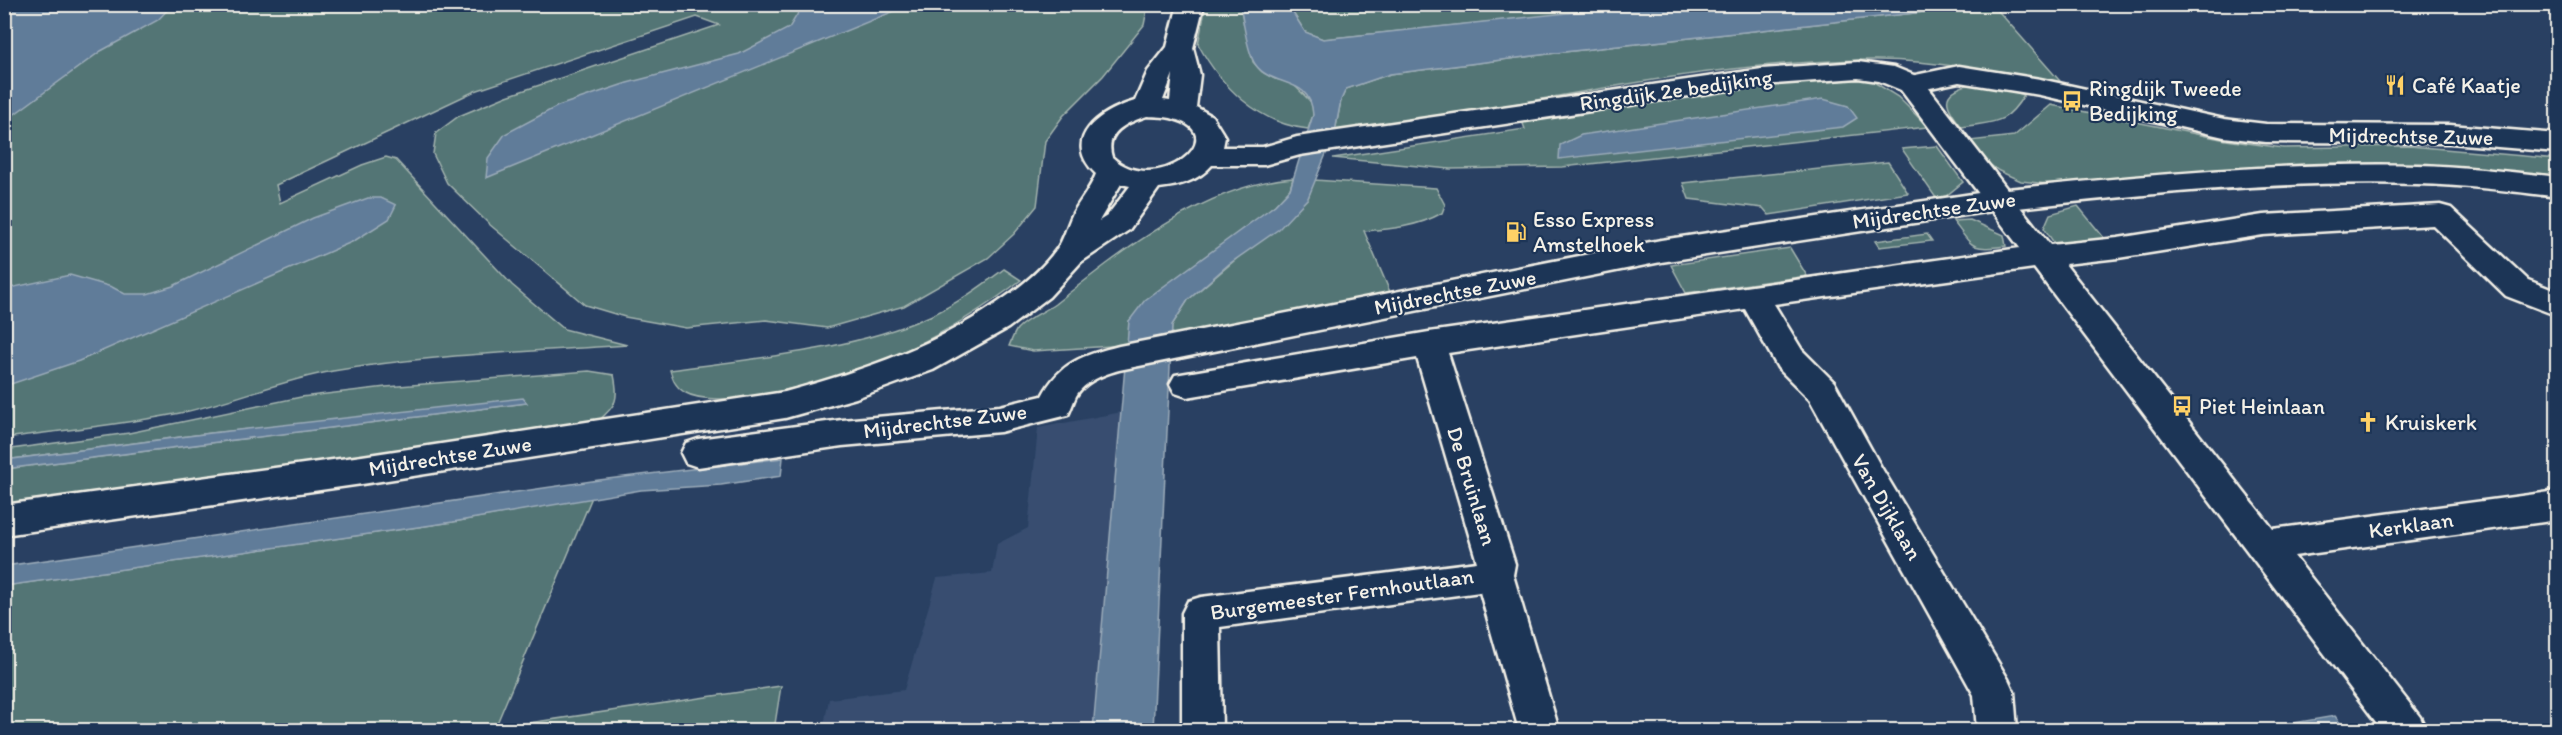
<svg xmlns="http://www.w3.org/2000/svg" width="2562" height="735" viewBox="0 0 2562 735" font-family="Itim,sans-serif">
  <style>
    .built { fill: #374d70 }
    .green { fill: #527575; stroke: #a3b3ae; stroke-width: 1.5 }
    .water { fill: #607c99; stroke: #9babb9; stroke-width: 1.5 }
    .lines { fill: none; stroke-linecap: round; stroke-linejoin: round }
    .minor-casing { stroke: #f4f1e8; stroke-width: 5 }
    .tertiary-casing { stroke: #f4f1e8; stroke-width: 5 }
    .minor { fill: #1d3557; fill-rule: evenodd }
    .tertiary { fill: #1d3557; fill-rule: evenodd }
    .labels { text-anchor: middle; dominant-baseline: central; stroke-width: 4.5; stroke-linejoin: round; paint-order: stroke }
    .poi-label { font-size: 22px; fill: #f4f1e8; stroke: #1d3557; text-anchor: start }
    .street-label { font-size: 22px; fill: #f4f1e8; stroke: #1d3557 }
  </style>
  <rect width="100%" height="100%" fill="#294062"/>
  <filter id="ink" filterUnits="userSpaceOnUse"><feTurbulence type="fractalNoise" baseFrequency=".0167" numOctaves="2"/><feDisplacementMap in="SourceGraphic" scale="12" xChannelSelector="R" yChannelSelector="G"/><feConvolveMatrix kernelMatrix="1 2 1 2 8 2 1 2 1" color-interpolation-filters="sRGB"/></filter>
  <g filter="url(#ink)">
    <path class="built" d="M1122,412L1093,730H823L829,699L904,690L937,578L992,573L997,544L1028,528L1038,428Z"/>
    <g class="green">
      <path d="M4,5H1148L1144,25L1103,76L1063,116L1045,141L1037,206L1014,234L988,258L904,306L827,328L766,320L686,328L625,317L585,305L489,224L447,183L433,154L436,133L459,116L507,96L719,25L697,17L475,91L276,185L280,203L362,165L386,157L396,160L512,285L564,329L627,345C529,352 430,354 333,371C281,380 232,402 180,413C122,425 63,430 5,438Z"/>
      <path d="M1206,5H1240L1253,62L1262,72L1275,79L1291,82L1312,103L1313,115L1308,129C1258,124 1220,85 1198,44Z"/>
      <path d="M1288,5H1652L1323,39L1305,32Z"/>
      <path d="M1987,5H1993L2067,89C2002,74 1937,59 1870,60C1689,61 1513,111 1335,132L1341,100L1346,89L1390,74L1564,52Z"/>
      <path d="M1869,79L1898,97L1928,127L1562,167L1450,169L1333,158L1525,129L1522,121L1773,85Z"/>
      <path d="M1970,84L2002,88L2024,95C2005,126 1995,121 1962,127C1945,106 1938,93 1970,84Z"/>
      <path d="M2051,105L2226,140L2283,148L2410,146L2557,159V176L2453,167L2213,170L2057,185L2021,181L1999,171L1981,158L1969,141L2014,136Z"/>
      <path d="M1937,146L1963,182L1946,196L1936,198L1902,149Z"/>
      <path d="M1888,162L1908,193L1769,215L1763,208L1689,199L1683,183Z"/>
      <path d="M1293,178L1290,189L1275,205L1129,321L1128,345L1033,351L1009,346C1011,341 1014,334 1017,329C1026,319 1044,312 1055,304C1121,252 1206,184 1293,178Z"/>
      <path d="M1314,180L1436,188L1445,205L1442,213C1417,227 1391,229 1364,231L1390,292L1171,338L1172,325L1188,300L1308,198Z"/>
      <path d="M2078,206L2105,239L2056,246L2044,228L2050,214Z"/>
      <path d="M1970,220L2004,235L2006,246C1971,250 1974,249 1953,221Z"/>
      <path d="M1927,234L1932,241L1879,247L1875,241Z"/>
      <path d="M1790,248L1807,276L1686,293L1671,265Z"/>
      <path d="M1004,269L1021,280C986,307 949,330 909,349C867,370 725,416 684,392C675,386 673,380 670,370C756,358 850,351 930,316C957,304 981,286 1004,269Z"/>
      <path d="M589,371L614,375C619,399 617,405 598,421L437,451L5,503V469L526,403L211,433L5,460L4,450L129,433L301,397L386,387Z"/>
      <path d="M592,497L495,728L781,686L774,730H5L4,586L453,522Z"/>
    </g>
    <g class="water">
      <path d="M5,4H172V5L158,20L101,51L5,121Z"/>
      <path d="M1652,4L1987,5L1564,52L1390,74L1346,89L1341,100L1335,132L1308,198L1279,229L1229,264L1188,300L1172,325L1153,730H1093L1129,321L1145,300L1275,205L1290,189L1313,115C1311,75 1272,89 1255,64C1247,52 1243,20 1240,5H1288L1305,32L1323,39Z"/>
      <path d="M803,5H909L486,178L488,158L505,134L558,106L627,83L739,54L789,28Z"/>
      <path d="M1823,99L1848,106L1857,118L1843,127L1559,159L1560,145L1581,135Z"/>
      <path d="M368,198H381L396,205L389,219L354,241L79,361L5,386V289L70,275L112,287L125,294H147L173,286L313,218Z"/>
      <path d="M523,398L527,403L5,469V460L211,433Z"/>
      <path d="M783,458L781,476L721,485L641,490L453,522L5,586V566L599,480Z"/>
      <path d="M2335,716L2345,730H2253Z"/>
    </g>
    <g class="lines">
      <g class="minor-casing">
        <g id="minor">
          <path d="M1959,66L2040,79L2224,119L2266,124L2450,125L2558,134V152L2450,143L2266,142L2224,137L2040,95L1959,82L1911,92L1901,90L1897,84L1901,78Z"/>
          <path d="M1999,190L2009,193L2050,245L2118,238L2263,215L2440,205L2451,208L2528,280L2558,292V316L2506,296L2433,225L2263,235L2118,258L2065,264L2273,529L2558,491V520L2294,556L2420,717L2426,730H2382L2034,268L1774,304L1802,350L1834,382L1881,467L2008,679L2014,692L2017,730H1977L1974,695L1810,400L1778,368L1745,309L1448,353L1515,564L1513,575L1559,730H1519L1480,592L1220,627L1222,730H1182V613L1188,601L1201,597L1477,562L1417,358L1187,397L1175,393L1170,384L1175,375L1429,332L2020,248L1992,211L1661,262L1119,370C1104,374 1084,382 1076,396C1073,402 1071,409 1068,415L1000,432L842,446L698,467L686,463L681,453L686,443L698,439L842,420L1000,406L1042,396C1060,362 1084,355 1119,346L1661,240Z"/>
        </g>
      </g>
      <g class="tertiary-casing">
        <path id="tertiary" d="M1178,4H1204L1193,48L1200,75L1196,107L1212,116L1225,137L1223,147H1263L1297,137L1762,69L1858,62L1894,67L1921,78L2007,189C2143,176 2279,162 2417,165C2464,166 2511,172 2558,177V197C2511,191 2464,185 2417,184C2277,180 2138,195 1999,210L1989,207L1901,90L1879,81L1858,78L1762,85L1300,155L1264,165H1212C1198,181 1179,186 1159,188L1129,230L1081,262L1049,297L1008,328L933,370L856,398L785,418L362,484L4,535V505L362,456L785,392C865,370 942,344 1010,294C1026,282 1044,267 1056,250C1064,240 1067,225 1073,213C1081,199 1090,189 1096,174C1059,138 1101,111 1135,101L1148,71L1167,47ZM1173,74L1170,101L1163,100ZM1147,116C1156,117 1166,116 1174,119C1235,135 1156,199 1112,157C1104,132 1126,123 1147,116ZM1121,184L1130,186L1107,216L1099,221Z"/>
      </g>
      <use href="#minor" class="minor"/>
      <use href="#tertiary" class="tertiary"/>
    </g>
  </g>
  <defs>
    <g id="restaurant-bare" transform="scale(1.62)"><path d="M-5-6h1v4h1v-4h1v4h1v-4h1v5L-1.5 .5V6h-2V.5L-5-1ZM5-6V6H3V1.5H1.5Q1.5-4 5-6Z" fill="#ffd166" stroke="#1d3557" stroke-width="2.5" paint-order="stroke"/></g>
    <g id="bus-bare" transform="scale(1.62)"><path d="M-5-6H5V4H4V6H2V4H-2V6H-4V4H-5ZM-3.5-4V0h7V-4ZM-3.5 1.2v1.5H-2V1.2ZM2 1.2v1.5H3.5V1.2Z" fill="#ffd166" stroke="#1d3557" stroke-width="2.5" paint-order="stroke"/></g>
    <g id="fuel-bare" transform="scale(1.62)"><path d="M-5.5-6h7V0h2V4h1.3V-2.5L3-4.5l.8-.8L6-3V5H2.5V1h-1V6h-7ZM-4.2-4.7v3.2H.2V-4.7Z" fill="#ffd166" stroke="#1d3557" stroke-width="2.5" paint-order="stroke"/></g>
    <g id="church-bare" transform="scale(1.62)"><path d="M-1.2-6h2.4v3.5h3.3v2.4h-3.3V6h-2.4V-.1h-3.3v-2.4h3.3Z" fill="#ffd166" stroke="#1d3557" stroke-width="2.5" paint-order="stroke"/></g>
  </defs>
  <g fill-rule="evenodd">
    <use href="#restaurant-bare" x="2395" y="85"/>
    <use href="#bus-bare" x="2072" y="101"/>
    <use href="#fuel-bare" x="1516" y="232"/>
    <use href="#bus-bare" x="2182" y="406"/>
    <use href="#church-bare" x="2368" y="422"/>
  </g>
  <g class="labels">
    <g class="poi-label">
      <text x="2412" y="85">Café Kaatje</text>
      <text x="2089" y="88">Ringdijk Tweede<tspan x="2089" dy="25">Bedijking</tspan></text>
      <text x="1533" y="219">Esso Express<tspan x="1533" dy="25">Amstelhoek</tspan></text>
      <text x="2199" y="406">Piet Heinlaan</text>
      <text x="2385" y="422">Kruiskerk</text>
    </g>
    <g class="street-label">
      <text transform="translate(1676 90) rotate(-8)">Ringdijk 2e bedijking</text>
      <text transform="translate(2411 136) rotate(1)">Mijdrechtse Zuwe</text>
      <text transform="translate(1934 210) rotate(-8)">Mijdrechtse Zuwe</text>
      <text transform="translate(1455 292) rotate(-11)">Mijdrechtse Zuwe</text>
      <text transform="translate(945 421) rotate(-7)">Mijdrechtse Zuwe</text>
      <text transform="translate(450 456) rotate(-9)">Mijdrechtse Zuwe</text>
      <text transform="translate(1472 486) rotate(73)">De Bruinlaan</text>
      <text transform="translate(1887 507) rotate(60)">Van Dijklaan</text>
      <text transform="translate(2411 525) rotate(-8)">Kerklaan</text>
      <text transform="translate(1342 594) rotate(-8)">Burgemeester Fernhoutlaan</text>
    </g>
  </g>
  <rect width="2562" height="735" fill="none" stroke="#1d3557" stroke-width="24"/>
  <rect x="12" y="12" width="2538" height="711" fill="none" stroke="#f4f1e8" stroke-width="2" filter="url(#ink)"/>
</svg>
